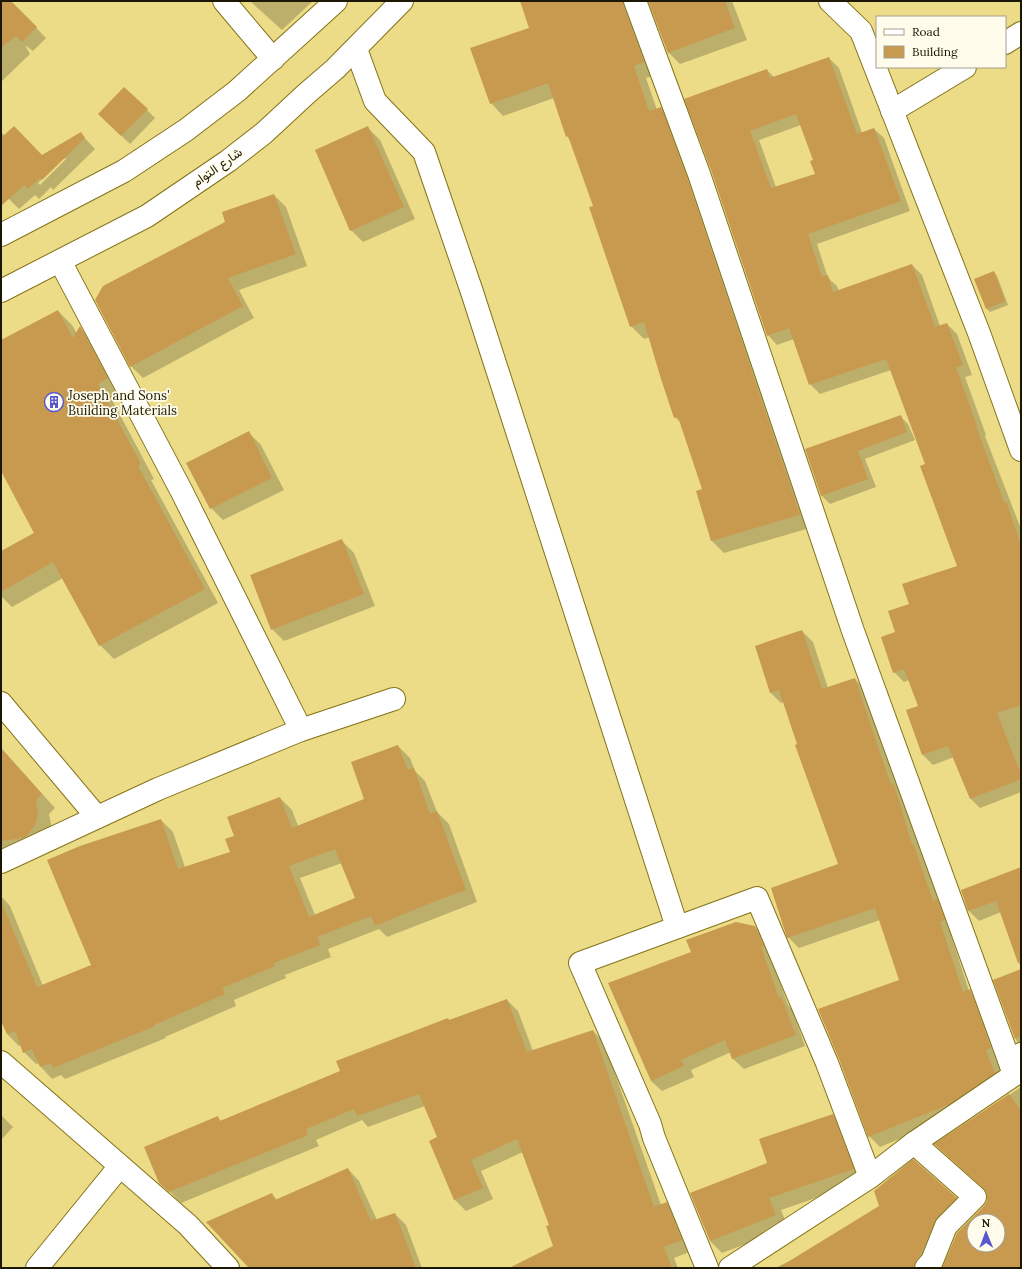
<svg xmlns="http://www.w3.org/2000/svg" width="1022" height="1269" viewBox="0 0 1022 1269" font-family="Lora,Vazirmatn,serif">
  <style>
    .shadow { fill: #0003; fill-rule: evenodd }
    .building { fill: #c79a50; fill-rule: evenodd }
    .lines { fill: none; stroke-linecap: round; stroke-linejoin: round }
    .minor-casing { stroke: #847318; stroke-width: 24 }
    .major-casing { stroke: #847318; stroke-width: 24 }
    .minor { stroke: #fff; stroke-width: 22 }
    .major { stroke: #fff; stroke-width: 22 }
    .labels { text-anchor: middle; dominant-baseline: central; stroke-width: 3.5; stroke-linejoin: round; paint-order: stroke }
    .street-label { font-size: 13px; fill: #1c1700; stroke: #fffcec }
    .poi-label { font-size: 13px; fill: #1c1700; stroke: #fffcec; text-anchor: start }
  </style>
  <rect width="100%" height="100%" fill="#ecdb87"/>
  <g class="shadow">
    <path d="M1,1H10L46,38L33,51L25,45L30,54L1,82Z"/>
    <path d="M250,1H313L282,30Z"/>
    <path d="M521,1H620L623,2L635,14L656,75L646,78L657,110L661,108L674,121L813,527L724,553L711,540L704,490L682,424L675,417L650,337L644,339L631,326L595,206L571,141L567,136L554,98L503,116L491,103L530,28Z"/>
    <path d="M649,1H732L747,40L680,64L668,52Z"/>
    <path d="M829,58L839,68L862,133L874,129L884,138L910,211L817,244L828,278L837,286L839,291L912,265L922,275L940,326L947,324L957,334L972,375L965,377L986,435L985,436L1021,529V792L980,808L971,799L954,757L933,765L923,755L908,711L919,707L909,680L904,682L894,672L896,633L910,605L958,566L926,464L891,370L820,394L810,384L794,339L777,345L768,335L712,170L767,70L774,77ZM801,125L814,161L816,174L776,187L759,140Z"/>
    <path d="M147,110L155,118L130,144L107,122Z"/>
    <path d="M368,128L380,140L415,219L363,242L351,230Z"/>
    <path d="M1,132L5,136L42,156L80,133L95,149L53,190L51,187L39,199L35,195L19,209L1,191ZM67,158L40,185L38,183L62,159Z"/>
    <path d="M274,195L286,207L307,266L239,290L254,318L143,378L131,366L227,223Z"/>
    <path d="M994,272L997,276L1008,305L990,312L986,308Z"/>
    <path d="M58,311L72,325L77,334L80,328L94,341L121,393L111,398L154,479L151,480L218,603L114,659L100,645L63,578L12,607L1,596V552L35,533L1,469V341Z"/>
    <path d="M900,416L908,424L915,440L865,459L876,487L830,504L822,496L806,450Z"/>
    <path d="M249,433L261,445L284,490L223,520L211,508Z"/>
    <path d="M342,541L354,553L375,606L284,641L272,629Z"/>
    <path d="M802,631L813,642L828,688L855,679L865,690L899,791L904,796L921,853L924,856L940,903L947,911L955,931L950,932L969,991L980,1001L1009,1081L960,1114L880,1147L869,1136L901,981L880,920L799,948L788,937L839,865L784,702L781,703L771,693L756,646Z"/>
    <path d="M398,746L410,758L415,771L425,781L437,812L449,824L477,902L387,937L379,929L328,949L331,957L285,975L286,978L234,1000L236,1006L165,1037L166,1038L65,1079L61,1075L52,1079L41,1067L39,1063L36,1064L24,1052L21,1045L19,1046L7,1034L1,1018V896L10,906L43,986L92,966L161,820L173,832L185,867L231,852L235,836L280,798L292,810L298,826L366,800ZM342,863L356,899L315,915L300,878Z"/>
    <path d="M1,748L55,808L49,814L52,829L1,856Z"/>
    <path d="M1021,868V968L1001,912L979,921L969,911L962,891Z"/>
    <path d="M755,927L766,938L771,957L788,1005L792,1009L805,1046L744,1069L733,1059L731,1052L691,1070L694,1077L662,1091L651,1081L692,953Z"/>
    <path d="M1021,970V1046L1017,1042L995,981Z"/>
    <path d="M507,1000L518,1011L533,1051L593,1031L604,1042L661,1205L666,1203L677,1214L692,1251L674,1258L678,1268H511L555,1246L550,1226L523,1152L481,1171L493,1199L466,1211L455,1200L430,1142L439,1138L425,1106L368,1127L362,1120L316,1140L319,1146L181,1203L160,1182L218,1118L221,1121L341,1071L448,1019L450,1021Z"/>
    <path d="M1021,1087V1268H943L958,1234L985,1206L988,1200V1193L986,1190L936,1144ZM974,1221H998V1245H974Z"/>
    <path d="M1,1115L13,1127L1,1140Z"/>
    <path d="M833,1115L845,1127L865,1181L781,1210L788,1228L722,1253L710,1241L769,1164Z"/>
    <path d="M348,1169L359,1181L377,1220L395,1214L406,1225L422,1268H250L272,1194L277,1200Z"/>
    <path d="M956,1198L966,1208L928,1268H775L792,1260L793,1261Z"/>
  </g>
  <g class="building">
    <path d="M1,1H11L37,27L22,42L16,36L1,48Z"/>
    <path d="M520,1H623V5L644,62L634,66L649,111L661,107L687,178L800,515L711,541L696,491L702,489L678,417L674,418L661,379L644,322L630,327L589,207L593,206L568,136L566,137L548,83L490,104L470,48L529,28Z"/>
    <path d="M648,1H725L735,28L668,53Z"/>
    <path d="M829,57L857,134L874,128L901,201L808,234L822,277L828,275L833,292L912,264L935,327L947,323L963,365L956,367L977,426H976L1004,502L1006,501L1021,545V705L997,713L1021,774V779L970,799L948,746L922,755L906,710L918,706L904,669L893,673L881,637L895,632L888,611L909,604L902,584L957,566L920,466L925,464L886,359L809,385L789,328L767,336L711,170L684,99L767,69L770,78ZM796,114L813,160L810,161L815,174L771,188L750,131Z"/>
    <path d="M124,87L148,109L121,136L98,114Z"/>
    <path d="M14,126L42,155L81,132L85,138L42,180L40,177L28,189L24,185L1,206V138Z"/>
    <path d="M368,126L404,207L350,231L315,150Z"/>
    <path d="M274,194L296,254L228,278L243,306L130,367L95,300L103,286L225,222L222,212Z"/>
    <path d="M994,271L1005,301L986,309L974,279Z"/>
    <path d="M58,310L73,338L80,326L108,378L98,384L141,464L138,466L205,589L99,646L53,562L1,592V551L34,533L1,471V340Z"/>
    <path d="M901,415L907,432L858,451L868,479L821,496L805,449Z"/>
    <path d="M249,431L272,478L210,509L186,463Z"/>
    <path d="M342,539L364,594L271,630L250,575Z"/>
    <path d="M802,630L822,689L855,678L891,785L894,784L912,845H914L933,901L937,899L945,920L940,922L963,992L970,989L991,1048L986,1050L995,1073L950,1104L868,1137L839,1059L818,1009L899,980L875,908L787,938L771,888L838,864L795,745L797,744L779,690L770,693L755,646Z"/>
    <path d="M398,745L408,770L414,768L430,814L437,811L466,890L433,902L375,926L371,916L317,937L320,945L274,963L275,966L222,988L225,994L154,1025L155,1026L53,1068L51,1063L40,1067L32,1049L23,1053L15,1031L7,1034L1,1021V901L37,987L91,965L47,860L80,846L161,819L178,869L230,852L225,839L234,836L227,817L280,797L292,828L364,799L351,762ZM335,849L355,898L309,917L289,866Z"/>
    <path d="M1,748L42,794L36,800L38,815L35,825L27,836L23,838L1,841Z"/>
    <path d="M1021,867V962L1018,963L996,901L968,911L961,890Z"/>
    <path d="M736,922L755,926L764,946L761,947L779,998L781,997L796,1035L732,1059L725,1040L681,1060L684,1066L651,1081L608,983L691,952L686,940Z"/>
    <path d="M1021,969V1036L1015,1039L993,980Z"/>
    <path d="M507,999L527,1052L593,1030L654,1207L667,1202L682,1240L664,1247L672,1268H509L553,1246L546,1226L549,1225L517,1139L471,1160L483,1188L454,1200L429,1141L437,1137L419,1094L357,1116L354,1109L306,1129L308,1135L169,1192L159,1183L144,1147L218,1116L220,1121L340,1071L336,1061L448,1018L449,1020Z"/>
    <path d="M1009,1094L1021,1111V1268H942L957,1233L984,1206L987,1200V1194L983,1188L934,1144ZM974,1221H998V1245H974Z"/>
    <path d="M833,1114L854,1169L769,1198L776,1215L710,1241L690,1193L767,1163L759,1139Z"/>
    <path d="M913,1159L957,1198L935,1221L921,1254L916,1260L914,1268H778L879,1206L874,1191Z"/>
    <path d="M348,1168L371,1221L395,1213L416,1268H249L206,1222L272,1193L275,1200Z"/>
  </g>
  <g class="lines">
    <g class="minor-casing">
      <g id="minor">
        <path d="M224,1L273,59"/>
        <path d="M635,1L699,174L853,631L1009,1060"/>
        <path d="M830,1L861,31L979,333L1021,450"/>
        <path d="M1005,43L1021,33"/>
        <path d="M356,49L375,101L424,152L472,292L677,927"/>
        <path d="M892,111L965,67"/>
        <path d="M60,261L182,492L301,730"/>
        <path d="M1,703L97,817"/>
        <path d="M1,862L158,789L301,730L394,699"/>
        <path d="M1,1062L188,1225L228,1268"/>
        <path d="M914,1143L975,1197L946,1226L932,1261L926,1268"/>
        <path d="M37,1268L120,1166"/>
        <path d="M707,1268L654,1138L650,1124L580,963L757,898L827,1063L870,1177"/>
        <path d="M730,1268L870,1177L914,1143L1014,1075L1009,1060L1021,1054"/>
      </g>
    </g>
    <g class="major-casing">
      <g id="major">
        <path d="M1,235L124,171L186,130L237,91L336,1"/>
        <path d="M1,291L147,216L228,161L264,133L306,94L335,69L402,1"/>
      </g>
    </g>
    <use href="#minor" class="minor"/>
    <use href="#major" class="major"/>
  </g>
  <defs>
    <g id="building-ring" transform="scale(1)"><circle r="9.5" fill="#fffcec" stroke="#5858cf" stroke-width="1.5"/><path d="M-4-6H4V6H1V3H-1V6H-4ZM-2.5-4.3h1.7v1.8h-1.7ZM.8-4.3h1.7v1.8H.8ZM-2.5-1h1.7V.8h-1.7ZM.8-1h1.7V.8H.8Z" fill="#5858cf"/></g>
  </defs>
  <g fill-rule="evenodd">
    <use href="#building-ring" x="54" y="402"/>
  </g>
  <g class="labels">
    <g class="street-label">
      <text transform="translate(217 167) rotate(-35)">شارع التوام</text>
    </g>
    <g class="poi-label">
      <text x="68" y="395">Joseph and Sons'<tspan x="68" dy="15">Building Materials</tspan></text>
    </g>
  </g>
  <rect width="1022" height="1269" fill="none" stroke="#1c1700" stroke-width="4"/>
  <rect x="876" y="16" width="130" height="52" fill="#fffcec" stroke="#a4a08e"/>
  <rect x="884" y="29" width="20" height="6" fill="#ffffff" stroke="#a4a08e"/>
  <text x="912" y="36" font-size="12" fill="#1c1700">Road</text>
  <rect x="884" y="46" width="20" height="12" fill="#c79a50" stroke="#a4a08e"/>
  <text x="912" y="56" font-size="12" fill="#1c1700">Building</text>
  <g transform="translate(986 1233) rotate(359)"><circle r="19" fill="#fffcec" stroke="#a4a08e"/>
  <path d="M0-3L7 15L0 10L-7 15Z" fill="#5858cf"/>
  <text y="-6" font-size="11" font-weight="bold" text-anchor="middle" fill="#1c1700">N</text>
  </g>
</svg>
